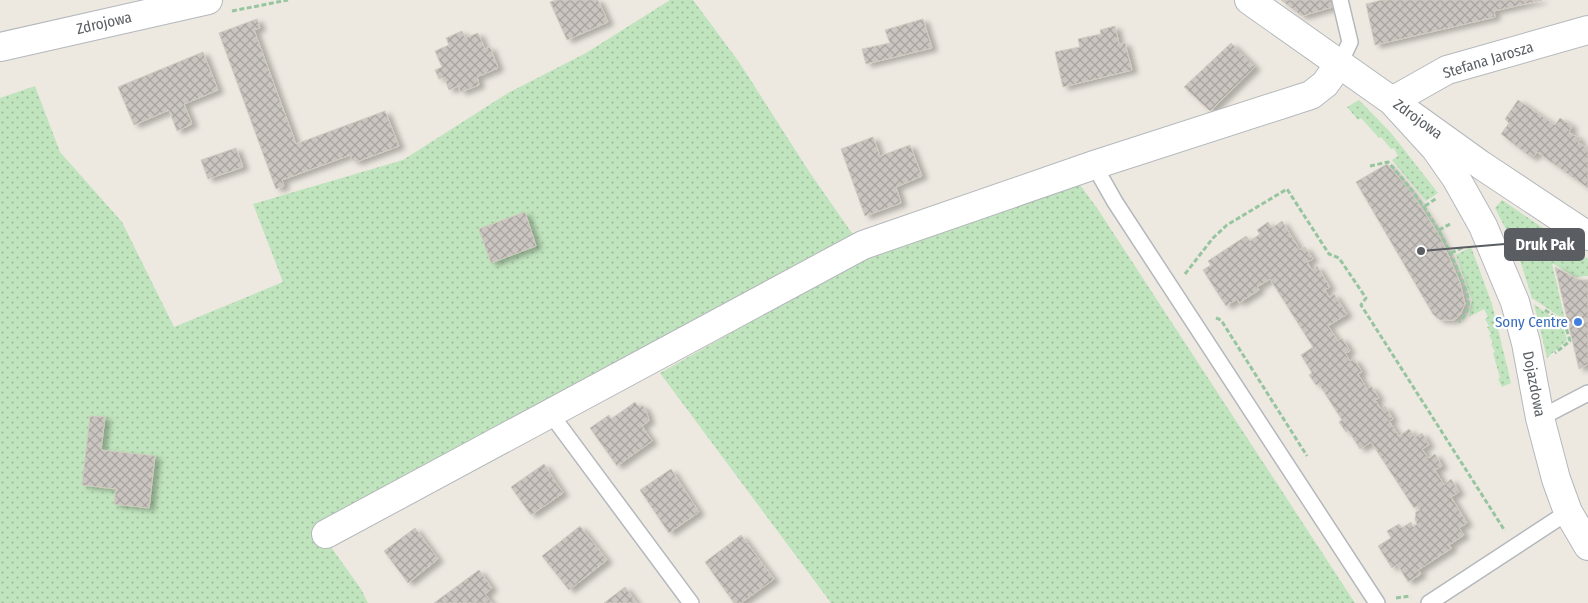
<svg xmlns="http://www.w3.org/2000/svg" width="1588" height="603" viewBox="0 0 1588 603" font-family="'Fira Sans Condensed',sans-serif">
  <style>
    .grass { fill: url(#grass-dots) }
    .building { fill: url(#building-cross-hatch); stroke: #d1cabf; filter: url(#shadow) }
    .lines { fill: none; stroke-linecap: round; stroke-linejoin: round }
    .service-casing { stroke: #b4b8bc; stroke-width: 18 }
    .minor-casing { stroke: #b4b8bc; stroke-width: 30 }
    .tertiary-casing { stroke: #b4b8bc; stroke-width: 30 }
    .path { stroke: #96c5a0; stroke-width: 3; stroke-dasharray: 5 2.5; stroke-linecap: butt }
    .service { stroke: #fff; stroke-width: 15 }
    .minor { stroke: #fff; stroke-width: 28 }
    .tertiary { stroke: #fff; stroke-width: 28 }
    .shop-dot { fill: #3f7fe0; stroke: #fff; stroke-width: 2 }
    .labels { text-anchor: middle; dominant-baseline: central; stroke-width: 4.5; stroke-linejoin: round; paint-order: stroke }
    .street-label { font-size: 15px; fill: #5a5e62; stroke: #fff }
    .shop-label { font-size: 15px; fill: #366cbe; stroke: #fff; text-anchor: end }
    .leader { fill: none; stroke: #5a5e62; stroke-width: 2 }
    .callout-dot { fill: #5a5e62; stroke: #fff; stroke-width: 2 }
    .callout { fill: #5a5e62; stroke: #5a5e62; stroke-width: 2 }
    .callout-label { font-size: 16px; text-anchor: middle; font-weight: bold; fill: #fff }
  </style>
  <defs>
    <pattern id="grass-dots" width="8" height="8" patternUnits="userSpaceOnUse" patternTransform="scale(1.25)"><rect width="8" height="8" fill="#c0e4bd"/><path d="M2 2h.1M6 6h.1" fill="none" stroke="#9fbc9d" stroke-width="1.8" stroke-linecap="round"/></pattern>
    <pattern id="building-cross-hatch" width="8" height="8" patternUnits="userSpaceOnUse" patternTransform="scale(1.25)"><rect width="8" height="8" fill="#cac5c0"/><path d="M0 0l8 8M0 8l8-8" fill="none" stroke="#a7a39f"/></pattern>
    <filter id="shadow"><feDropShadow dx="5.5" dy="3" stdDeviation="2.5" flood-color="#0004"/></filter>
  </defs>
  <rect width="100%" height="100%" fill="#ede9e1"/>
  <g class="grass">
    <path d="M670,0H693L739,62L810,173L854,236L328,543L361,589L368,603H0V98L35,86L60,152L122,222L174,327L283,282L253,204L403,160L508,93L586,53Z"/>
    <path d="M1359,100L1391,133L1438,193L1426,201L1392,160L1398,156L1394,148L1391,149L1381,137L1379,138L1361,118L1358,120L1347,107Z"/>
    <path d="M1074,177L1097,208L1355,603H831L660,373L871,254Z"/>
    <path d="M1502,200L1588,259V276L1575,277L1552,263L1565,320L1532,298L1517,251L1495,208Z"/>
    <path d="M1471,247L1492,304L1511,383L1502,387L1498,379L1500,378L1493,353L1495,352L1491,344L1493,343L1489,335L1491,334L1487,327L1489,326L1485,319L1488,317L1484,309L1469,317L1472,300L1456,255Z"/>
    <path d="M1534,304L1563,326L1567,340L1547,358Z"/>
  </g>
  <g class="building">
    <path d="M556,0H598L608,22L567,40L550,2Z"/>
    <path d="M1281,0H1334L1336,6L1302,16Z"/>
    <path d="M1382,0H1542L1494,11L1495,17L1375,45L1366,4Z"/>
    <path d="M257,19L260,28L254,30L296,144L385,111L399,146L356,162L355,159L352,161L350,155L282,180L284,186L276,189L219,33Z"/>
    <path d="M923,19L932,48L866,64L862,49L890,43L885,30Z"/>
    <path d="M1115,26L1119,44L1125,43L1132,70L1063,87L1055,52L1080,47L1078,39L1101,34L1100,30Z"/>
    <path d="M462,31L465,38L478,33L485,49L490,47L498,68L477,77L479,85L461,92L458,86L449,90L444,77L439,79L435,70L442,67L435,51L449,45L446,38Z"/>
    <path d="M1231,43L1255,67L1210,111L1184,87Z"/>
    <path d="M203,52L218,90L184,104L192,124L177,131L169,110L134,125L118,87Z"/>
    <path d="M1518,100L1555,125L1560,118L1572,126L1569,132L1580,139L1578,142L1588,149V188L1537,152L1532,158L1501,134L1509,123L1505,119Z"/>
    <path d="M873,137L880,156L910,145L922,176L896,187L901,203L865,216L841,149Z"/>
    <path d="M236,148L243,167L208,179L201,160Z"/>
    <path d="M1387,164L1411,192L1438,233L1448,255L1460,283L1465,304L1460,315L1454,320H1440L1433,314L1356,182Z"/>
    <path d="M525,212L536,246L491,263L479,229Z"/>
    <path d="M1282,221L1300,250L1305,247L1313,259L1307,262L1312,270L1317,266L1330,287L1325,290L1329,297L1334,294L1347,314L1328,326L1338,341L1342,338L1350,351L1345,353L1350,361L1354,359L1362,372L1358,374L1367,389L1371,386L1379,398L1375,400L1381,409L1385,406L1393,419L1389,421L1399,436L1409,429L1415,437L1422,433L1429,445L1422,449L1428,458L1435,454L1442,466L1435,470L1444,485L1451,479L1459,492L1451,497L1467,523L1459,528L1464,535L1449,545L1452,548L1418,570L1421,574L1408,582L1397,564L1392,568L1378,546L1391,538L1387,531L1399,524L1402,528L1411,522L1413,527L1417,524L1415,519L1416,512L1420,510L1417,506L1414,508L1371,442L1360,449L1348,430L1346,432L1339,422L1342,420L1319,384L1316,385L1309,375L1312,373L1301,355L1313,347L1270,279L1257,287L1259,290L1239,303L1237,299L1226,306L1203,270L1211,265L1208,261L1246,236L1250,241L1260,234L1257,230L1268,222L1272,228Z"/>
    <path d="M1555,267L1579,280H1588V364L1579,369Z"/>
    <path d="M635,402L638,406H643L647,413L649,421L642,426L652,441L617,466L590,428L609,415L611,419Z"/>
    <path d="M90,416L105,417L101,450L155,456L149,508L114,504L116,489L82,485Z"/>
    <path d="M544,464L563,493L531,515L511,487Z"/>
    <path d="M671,469L699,512L669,533L640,490Z"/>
    <path d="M580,526L607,560L569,590L542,556Z"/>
    <path d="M415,528L438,559L408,583L384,551Z"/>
    <path d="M741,535L774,579L741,603H734L705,562Z"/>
    <path d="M479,570L492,588L485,594L492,603H434Z"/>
    <path d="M625,587L637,603H604Z"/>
  </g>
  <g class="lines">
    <g class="service-casing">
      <g id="service">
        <path d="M1340,0L1350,42L1340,63"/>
        <path d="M1094,165L1115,202L1377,603"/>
        <path d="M550,413L691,603"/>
        <path d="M1540,418L1588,393"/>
        <path d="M1429,603L1568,512"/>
      </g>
    </g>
    <g class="minor-casing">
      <g id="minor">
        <path d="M1588,30L1447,70L1392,101L1481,165L1588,236"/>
        <path d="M326,534L863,245L1094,165L1311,95L1325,84L1340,63"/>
      </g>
    </g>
    <g class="tertiary-casing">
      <g id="tertiary">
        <path d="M1249,0L1392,101L1435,148L1456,178L1483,226L1515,302L1526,343L1540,418L1556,479L1568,512L1588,546"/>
        <path d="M0,47L208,0"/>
      </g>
    </g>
    <g class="path">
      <path d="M232,11L288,0"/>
      <path d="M1370,166L1388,162C1419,196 1443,232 1460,276C1464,285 1469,295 1468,305C1468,312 1463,317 1459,322"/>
      <path d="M1425,206L1437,198"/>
      <path d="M1439,230L1452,223"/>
      <path d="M1451,253L1464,247"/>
      <path d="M1185,274L1213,238L1227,225L1287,189L1329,254L1339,258L1366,298L1361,305L1505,531"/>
      <path d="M1545,310L1565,324L1570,341L1555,353"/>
      <path d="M1216,318L1221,320L1307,456"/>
      <path d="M1396,598L1411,596"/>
    </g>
    <use href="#service" class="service"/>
    <use href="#minor" class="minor"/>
    <use href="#tertiary" class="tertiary"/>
  </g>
  <circle class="shop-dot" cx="1578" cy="322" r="5"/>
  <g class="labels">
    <g class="street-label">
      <text transform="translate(104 23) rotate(-13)">Zdrojowa</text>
      <text transform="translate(1488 60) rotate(-17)">Stefana Jarosza</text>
      <text transform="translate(1418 119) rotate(36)">Zdrojowa</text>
      <text transform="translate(1534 384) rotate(79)">Dojazdowa</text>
    </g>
    <g class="shop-label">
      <text x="1568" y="322">Sony Centre</text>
    </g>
  </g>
  <path class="leader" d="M1421 251L1505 244"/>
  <circle class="callout-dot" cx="1421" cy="251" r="5"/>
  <rect class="callout" x="1505" y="229" width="79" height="31" rx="5"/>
  <g class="callout-label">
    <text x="1545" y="250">Druk Pak</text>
  </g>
</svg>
